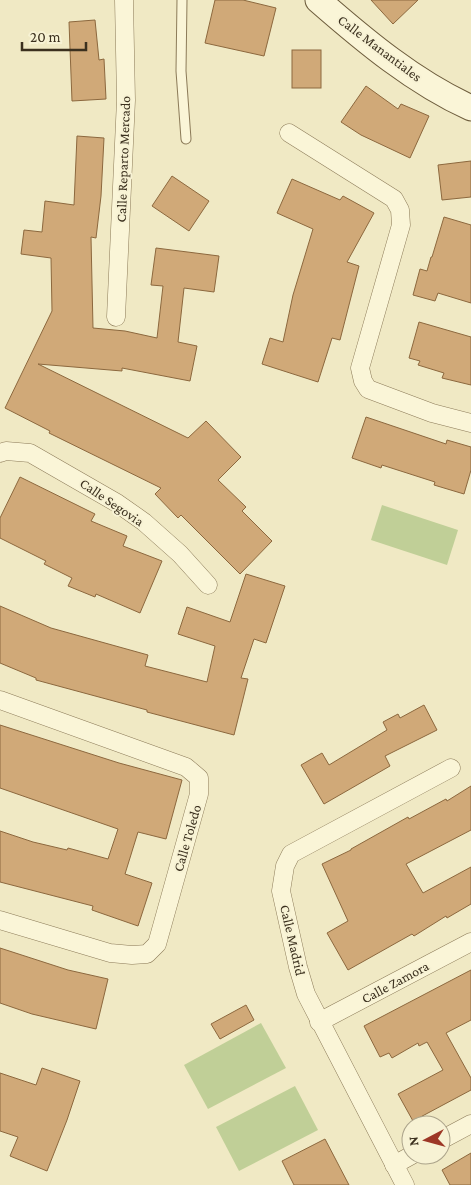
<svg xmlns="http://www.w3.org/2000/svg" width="471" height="1185" viewBox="0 0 471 1185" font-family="'Crimson Pro',serif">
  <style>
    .green { fill: #c0cf97 }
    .building { fill: #d0a978; stroke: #8c683e }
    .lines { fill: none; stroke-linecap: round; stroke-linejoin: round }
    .lane-casing { stroke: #8c7b59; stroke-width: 11 }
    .street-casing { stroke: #8c7b59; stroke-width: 19 }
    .secondary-casing { stroke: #6d5c3c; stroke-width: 27 }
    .lane { stroke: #faf5d7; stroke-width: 9 }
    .street { stroke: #faf5d7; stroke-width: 18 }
    .secondary { stroke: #faf5d7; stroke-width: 25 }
    .labels { text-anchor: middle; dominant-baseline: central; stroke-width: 4; stroke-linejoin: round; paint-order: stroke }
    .street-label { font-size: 14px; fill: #3b301e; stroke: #f7f2d4 }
  </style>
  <rect width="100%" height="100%" fill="#f0e9c4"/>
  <g class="green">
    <path d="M382,505L458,530L447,565L371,540Z"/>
    <path d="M261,1023L286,1068L208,1109L184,1065Z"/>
    <path d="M295,1086L318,1130L239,1171L216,1127Z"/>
  </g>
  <g class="building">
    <path d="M215,0H243L276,8L264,56L205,43Z"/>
    <path d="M371,0H418L393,24Z"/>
    <path d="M95,20L99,60L104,59L106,99L72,101L69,22Z"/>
    <rect x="292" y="50" width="29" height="38"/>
    <path d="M366,86L398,109L401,104L429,116L410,158L361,135L341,122Z"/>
    <path d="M77,136L104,138L101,196L96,238L91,237L93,328L125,331L157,338L163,286L151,285L156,248L219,256L214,292L184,288L178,342L197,346L190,381L122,368V371L38,364L188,438L206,421L241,457L218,480L246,507L242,511L272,541L240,574L181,515L178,518L155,494L161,488L49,433L50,431L5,408L52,311L51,258L21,254L24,230L42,232L45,201L74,205Z"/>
    <path d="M471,161V197L442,200L438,165Z"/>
    <path d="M172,176L209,201L189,231L152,206Z"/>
    <path d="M292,179L340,200L343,196L374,213L347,262L359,266L340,340L332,338L318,382L262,364L270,338L283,342L293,295L313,229L277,213Z"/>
    <path d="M444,217L471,225V303L438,293L435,301L413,295L420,269L427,271L431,257H432Z"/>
    <path d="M419,322L471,337V385L442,378L444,373L418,365L420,361L409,358Z"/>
    <path d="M366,417L446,444L447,440L471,447V470L464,494L434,485L435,482L382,465L381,468L352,458Z"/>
    <path d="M20,477L95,514L91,521L127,536L123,546L162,561L140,613L96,594L95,597L68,586L72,578L44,564L46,561L0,538V518Z"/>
    <path d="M246,574L285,586L266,643L254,639L241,678L248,679L234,735L147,712V710L36,680V678L0,663V606L51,628L148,655L145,666L207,682L215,646L178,634L187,607L230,622Z"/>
    <path d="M424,705L437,730L385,756L390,766L324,804L301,765L322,753L329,765L387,730L383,722L398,714L400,718Z"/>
    <path d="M0,725L119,763L182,780L166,839L138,832L125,874L152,883L138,926L92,910L93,906L0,882V831L33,842L67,850L68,848L108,859L118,829L0,788Z"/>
    <path d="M471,786V830L406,864L423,893L471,867V904L447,918L446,916L414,936L412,934L348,970L327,933L348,921L322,864L351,850V849L408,817L409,819L446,799L447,801Z"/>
    <path d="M0,948L68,970L108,979L96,1029L32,1014L0,1003Z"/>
    <path d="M471,970V1020L446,1033L471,1078V1090L413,1121L398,1094L443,1070L427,1042L419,1046L418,1043L392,1058L389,1053L380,1057L364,1026Z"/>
    <path d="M246,1005L254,1020L220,1039L211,1024Z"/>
    <path d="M42,1068L80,1081L67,1120L47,1171L10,1156L18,1137L0,1131V1073L36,1085Z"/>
    <path d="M325,1139L349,1185H294L282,1161Z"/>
    <path d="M471,1153V1185H450L442,1170Z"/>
  </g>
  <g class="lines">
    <g class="lane-casing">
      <path id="lane" d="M182,0L181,71L186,139"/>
    </g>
    <g class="street-casing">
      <g id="street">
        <path d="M289,133L394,199L400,210L401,225L360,368L363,381L368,389L432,413L471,423"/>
        <path d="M116,317L126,100L124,0"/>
        <path d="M0,453L6,451L30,453L117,503L144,522L180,554L208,585"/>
        <path d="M0,700L186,767L199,778V794L157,944L147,954L132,955L110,953L0,920"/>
        <path d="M319,1022L471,942"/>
        <path d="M441,1140L471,1124"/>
        <path d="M394,1165L412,1155"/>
        <path d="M405,1185L306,994L298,967L281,891L285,866L291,854L451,768"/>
      </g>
    </g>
    <g class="secondary-casing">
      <path id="secondary" d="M318,0C365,41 414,82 471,108"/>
    </g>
    <use href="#lane" class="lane"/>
    <use href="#street" class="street"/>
    <use href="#secondary" class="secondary"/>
  </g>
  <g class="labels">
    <g class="street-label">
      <text transform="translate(380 48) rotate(37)">Calle Manantiales</text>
      <text transform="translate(123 159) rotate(-88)">Calle Reparto Mercado</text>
      <text transform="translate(112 502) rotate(34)">Calle Segovia</text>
      <text transform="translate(187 838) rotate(-74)">Calle Toledo</text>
      <text transform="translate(293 940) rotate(77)">Calle Madrid</text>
      <text transform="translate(395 982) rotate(-28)">Calle Zamora</text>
    </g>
  </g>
  <g transform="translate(426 1140) rotate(264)"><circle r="24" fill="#f7f2d4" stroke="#aca48b"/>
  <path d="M0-4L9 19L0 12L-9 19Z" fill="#9d3726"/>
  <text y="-8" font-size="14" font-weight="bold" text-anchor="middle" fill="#3b301e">N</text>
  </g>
  <path d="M22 42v8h64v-8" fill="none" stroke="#3b301e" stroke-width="2.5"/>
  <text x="30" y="42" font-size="15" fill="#3b301e" stroke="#f7f2d4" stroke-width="4" paint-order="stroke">20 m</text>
</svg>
